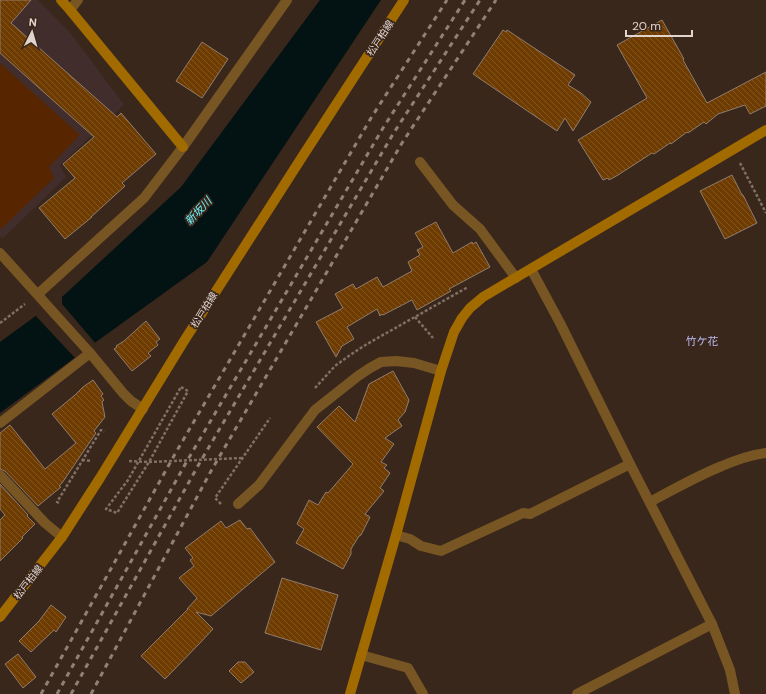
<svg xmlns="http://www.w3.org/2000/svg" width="766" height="694" viewBox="0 0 766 694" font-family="'DM Sans','Noto Sans JP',sans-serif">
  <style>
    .education { fill: #422d2d }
    .pitch { fill: #572600 }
    .water { fill: #031314 }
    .pier { fill: #3a271c }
    .building { fill: url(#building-back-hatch); stroke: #907c6c }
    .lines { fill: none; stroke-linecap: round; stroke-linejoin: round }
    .path { stroke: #7f6f65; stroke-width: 2.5; stroke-dasharray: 3 2; stroke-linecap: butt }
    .lane { stroke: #785623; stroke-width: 10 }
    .street { stroke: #785623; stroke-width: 10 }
    .secondary { stroke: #a26b00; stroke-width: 10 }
    .rail { stroke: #908077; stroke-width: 3; stroke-dasharray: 5 5; stroke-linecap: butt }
    .labels { text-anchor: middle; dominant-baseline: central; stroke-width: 3.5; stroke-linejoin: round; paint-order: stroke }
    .street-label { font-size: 10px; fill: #e1d4cd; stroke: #3a271c }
    .water-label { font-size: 11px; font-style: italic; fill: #6af4fb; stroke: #3a271c }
    .neighbourhood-label { font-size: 11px; fill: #babbf4; stroke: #3a271c }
  </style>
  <defs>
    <pattern id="building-back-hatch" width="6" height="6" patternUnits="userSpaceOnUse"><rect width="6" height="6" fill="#6e3b00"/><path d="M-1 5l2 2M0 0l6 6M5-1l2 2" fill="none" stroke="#825624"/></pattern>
  </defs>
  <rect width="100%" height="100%" fill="#3a271c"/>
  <path class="education" d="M0,0H38L72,35L124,105L60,165L66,177L2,239L0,236Z"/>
  <path class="pitch" d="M0,63L80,135L49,167L54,178L1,229L0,228Z"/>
  <path class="water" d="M320,0H381L207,262L96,342L0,413V342L63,296L181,187Z"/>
  <path class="pier" d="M62,295V304L96,344L76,359L35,315Z"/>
  <g class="building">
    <path d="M0,0H31L11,23L117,117L121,113L156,154L122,183L125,186L91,217H92L65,239L39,208L75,178L63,164L94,137L0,53Z"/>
    <path d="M662,20L684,59L683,60L707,103L766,72V106L750,114L745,105L718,114L706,124L704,122L688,133L687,132L671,144L670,143L654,154L652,153L618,175L609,180L608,178L603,180L578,140L647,98L617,45Z"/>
    <path d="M503,30L506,32L507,30L575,75L568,85L581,93L591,102L573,131L565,118L557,131L473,74Z"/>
    <path d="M202,42L228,59L202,98L176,81Z"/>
    <path d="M732,175L742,195H743L757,223L725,239L700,191Z"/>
    <path d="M436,222L453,253L472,242L473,244L476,242L490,267L449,289L451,291L417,310L412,300L383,315L382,314L380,316L377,309L347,327L354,339L342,346L336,357L316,322L343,308L335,294L353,284L356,289L377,277L383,287L412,271L408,262L420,255L417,250L423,247L415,233Z"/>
    <path d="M146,321L160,339L156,342L158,345L148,353L151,356L132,371L114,349L117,347L116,346L124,341Z"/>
    <path d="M393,371L409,400L405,412L398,420L402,426L385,438L394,444L381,462L387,465L384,468L390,473L380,488L384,491L365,514L370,517L361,535L359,536L351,549V554L343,569L296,543L304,529L297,524L309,500L318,505L326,492L328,493L353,464L317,427L339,406L355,422L369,384Z"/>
    <path d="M93,380L103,394L101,396L104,400L102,402L105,417L94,431L96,433L62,483L59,486L61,487L38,506L5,471L0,469V433L10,425L45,469L76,443L52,414L75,395L83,387Z"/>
    <path d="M0,484L28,515L27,516L35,524L22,537L23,538L0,561V520L5,515L0,509Z"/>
    <path d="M240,520L247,529L250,528L275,562L211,616L196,612L213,629L200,643L165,679L141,656L188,609H187L197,598L179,578L194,566L190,560L193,558L185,548L221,521L226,528Z"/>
    <path d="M282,578L338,595L321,650L265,633Z"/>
    <path d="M51,605L66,617L56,632L54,630L31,652L19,641L39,621Z"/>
    <path d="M18,654L36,677L23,688L5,664Z"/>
    <path d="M238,662H245L254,672L241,683L229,671Z"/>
  </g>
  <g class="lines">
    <g class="path">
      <path d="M740,163L766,213"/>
      <path d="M415,317L433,338"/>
      <path d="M0,323L25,304"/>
      <path d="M181,387L188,391L149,462L117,513L106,509L128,480Z"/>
      <path d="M315,388L335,366L350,355L367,344L468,287"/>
      <path d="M82,460L92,461"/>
      <path d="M129,461L149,462L242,458"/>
      <path d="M59,503L57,502L101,430L104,432"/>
      <path d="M221,504L215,498L270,418"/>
    </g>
    <g class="lane">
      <path d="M420,162L453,205L480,229L516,278"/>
      <path d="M0,423L90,353"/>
      <path d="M0,475L45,523L62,537"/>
      <path d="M396,535L410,539L421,546L441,551L523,513L530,514L630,464"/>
      <path d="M361,655L408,668L423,694"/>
      <path d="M577,694L712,624"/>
    </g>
    <g class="street">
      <path d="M70,10L78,0"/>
      <path d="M0,253L90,353L123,393L131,401L143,409"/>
      <path d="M531,269L560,323L630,464L712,624L730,670L735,694"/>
      <path d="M38,294L144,198L183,147L287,0"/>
      <path d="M650,502C674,489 697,476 722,466C736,460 750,455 766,453"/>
      <path d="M238,504L259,485L315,410L358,376L370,368L381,362L396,361L414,363L441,371"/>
    </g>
    <g class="secondary">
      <path d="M61,0L70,10L183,147"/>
      <path d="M0,617L62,537L100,478L184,341L304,154L404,0"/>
      <path d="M350,694L396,535L441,371L454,332L462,318L470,308L483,297L766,130"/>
    </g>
    <g class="rail">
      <path d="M41,694L175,454L371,118L447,0"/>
      <path d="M57,694L187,461L383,128L465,0"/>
      <path d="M71,694L199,464L393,134L480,0"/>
      <path d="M91,694L211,471L402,143L496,0"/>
    </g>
  </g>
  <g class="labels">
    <g class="street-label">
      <text transform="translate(380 38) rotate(-57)">松戸柏線</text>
      <text transform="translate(204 310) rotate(-58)">松戸柏線</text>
      <text transform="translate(28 582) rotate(-52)">松戸柏線</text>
    </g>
    <g class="water-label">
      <text transform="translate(198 211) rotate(-47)">新坂川</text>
    </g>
    <g class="neighbourhood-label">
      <text x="702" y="341">竹ケ花</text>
    </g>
  </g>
  <g transform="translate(32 32) rotate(5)" stroke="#3a271c" stroke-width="3" paint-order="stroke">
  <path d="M0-3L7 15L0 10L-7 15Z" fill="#e1d4cd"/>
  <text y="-6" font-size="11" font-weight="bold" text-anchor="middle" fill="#e1d4cd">N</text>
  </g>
  <path d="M626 30v6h66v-6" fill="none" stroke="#e1d4cd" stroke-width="2"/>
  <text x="632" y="30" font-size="12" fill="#e1d4cd" stroke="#3a271c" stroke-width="3" paint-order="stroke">20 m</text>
</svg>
